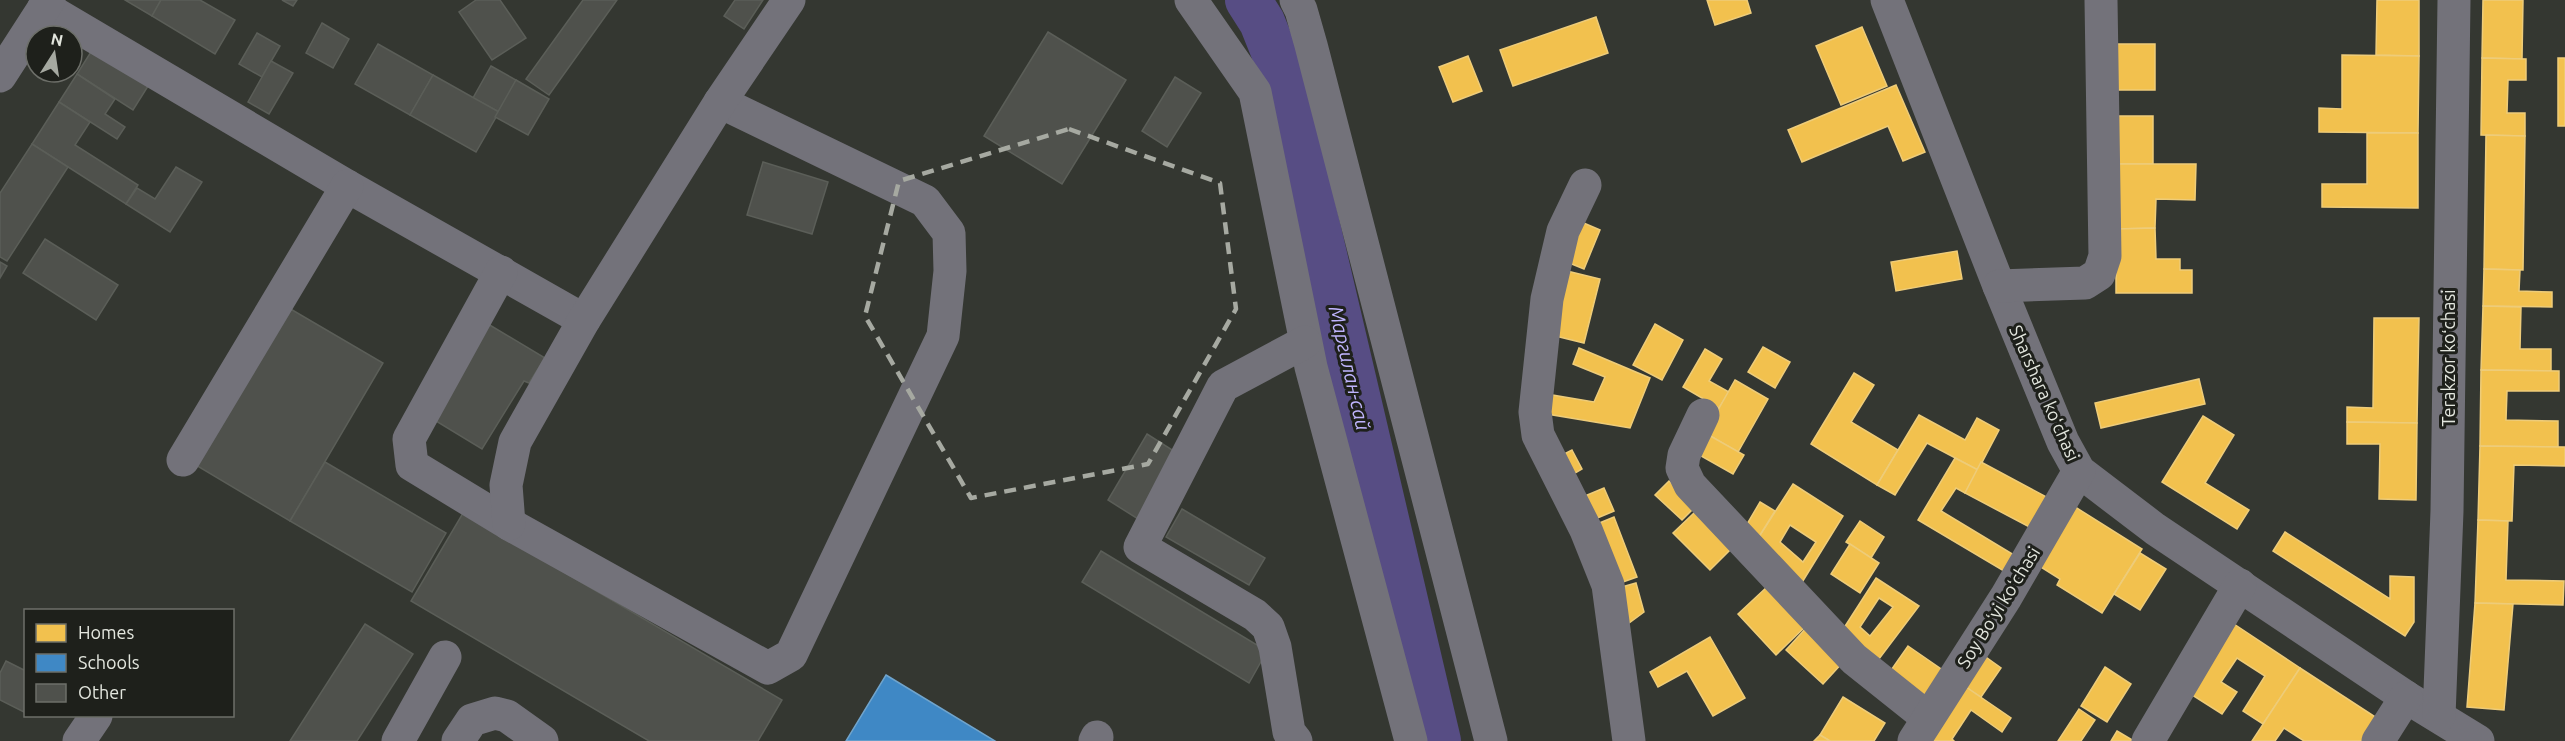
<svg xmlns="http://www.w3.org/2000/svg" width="2565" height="741" viewBox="0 0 2565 741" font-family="Ubuntu,sans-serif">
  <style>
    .homes { fill: #f2c14e; stroke: #eecc79; stroke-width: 1.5; fill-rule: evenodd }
    .schools { fill: #3f88c5; stroke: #70a4cc; stroke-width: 1.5 }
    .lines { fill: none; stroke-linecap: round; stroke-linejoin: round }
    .river { stroke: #574d84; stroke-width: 46 }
    .building { fill: #4f514c; stroke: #5b5e58; stroke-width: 1.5 }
    .minor { stroke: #73727a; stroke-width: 33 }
    .marked { fill: none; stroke: #a6a9a1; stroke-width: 4.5; stroke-dasharray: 12 8; stroke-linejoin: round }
    .labels { text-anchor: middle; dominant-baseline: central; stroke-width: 6; stroke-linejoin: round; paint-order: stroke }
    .street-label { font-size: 18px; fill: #e3e6de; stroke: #1e201b }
    .water-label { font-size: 20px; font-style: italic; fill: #bfb4fd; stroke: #1e201b }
  </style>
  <rect width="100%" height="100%" fill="#343731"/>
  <g class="homes">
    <path d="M1707,0H1747L1751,13L1715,25Z"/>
    <path d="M2377,0H2419V56L2376,55Z"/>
    <path d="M2483,0H2523L2522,59L2482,58Z"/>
    <path d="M1596,17L1608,53L1513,86L1500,50Z"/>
    <path d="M1862,27L1887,86L1841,105L1816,46Z"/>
    <rect x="2115" y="44" width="40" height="46"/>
    <path d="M2342,55L2419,56L2418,133L2319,132V108L2342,109Z"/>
    <path d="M1468,56L1482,91L1453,102L1439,67Z"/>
    <path d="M2482,58L2526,59V80H2508L2507,113H2525V136L2481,135Z"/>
    <rect x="2558" y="58" width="7" height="68"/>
    <path d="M1896,85L1925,152L1903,161L1888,126L1802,162L1788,130Z"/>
    <rect x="2116" y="116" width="37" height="48"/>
    <path d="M2367,133H2418V208L2322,207V184H2367Z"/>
    <path d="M2486,135L2525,136L2523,270L2484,269Z"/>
    <path d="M2116,164H2196L2195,200L2156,199L2155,228L2116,229Z"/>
    <path d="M1579,221L1600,230L1584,269L1562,260Z"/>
    <path d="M2155,228L2156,259H2180V270H2192V293H2116V229Z"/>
    <path d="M1957,251L1962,279L1896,291L1891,262Z"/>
    <path d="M2484,269L2520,270L2519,291L2552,292V307L2483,306Z"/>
    <path d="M1563,270L1600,279L1584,343L1547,334Z"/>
    <path d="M2483,306L2521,307L2520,349H2551V371L2481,370Z"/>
    <path d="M2374,318H2419L2417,423L2347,422V407L2373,408Z"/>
    <path d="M1655,324L1683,340L1662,380L1633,365Z"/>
    <path d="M1763,347L1790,362L1775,388L1748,372Z"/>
    <path d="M1579,348L1650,378L1630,428L1547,414L1546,394L1594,402L1605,377L1573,364Z"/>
    <path d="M1705,349L1722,359L1709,381L1729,392L1719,408L1683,387Z"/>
    <path d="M2481,370L2559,371V391H2507L2506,420L2558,421V447L2480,446Z"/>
    <path d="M1854,373L1874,385L1851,422L1898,450L1877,485L1811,444Z"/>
    <path d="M2199,379L2205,404L2101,428L2095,403Z"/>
    <path d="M1735,380L1768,399L1738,452L1705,433Z"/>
    <path d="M1919,415L1965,440L1977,418L1999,430L1978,470L1927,443L1895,495L1877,485Z"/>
    <path d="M2203,416L2234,435L2205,483L2249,510L2237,529L2162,482Z"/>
    <path d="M2347,422L2417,423L2416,500L2379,499L2380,444H2347Z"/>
    <path d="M1705,433L1744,455L1733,474L1694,452Z"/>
    <path d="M2480,446L2565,447V466L2514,465L2512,521L2478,520Z"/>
    <path d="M1572,450L1582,469L1565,479L1554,459Z"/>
    <path d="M1955,458L1978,470L1965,493L1956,488L1941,511L2019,558L2009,574L1918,520Z"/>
    <path d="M1981,462L2054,501L2037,531L1965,493Z"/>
    <path d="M1669,481L1696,506L1682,520L1655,495Z"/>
    <path d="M1793,484L1843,516L1801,584L1755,543ZM1790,525L1816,542L1803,562L1780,542Z"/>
    <path d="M1604,488L1614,511L1595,519L1585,496Z"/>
    <path d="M1760,502L1775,511L1755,543L1743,531Z"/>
    <path d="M2072,505L2142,549L2102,613L2057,585L2060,579L2036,564Z"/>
    <path d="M1695,512L1732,548L1710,570L1673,533Z"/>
    <path d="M1614,517L1637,577L1620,583L1597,524Z"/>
    <path d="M2478,520L2508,521L2506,580L2564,581L2563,605L2475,603Z"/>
    <path d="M1860,521L1884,537L1871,558L1846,542Z"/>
    <path d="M2285,532L2390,599V576L2414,577V622L2405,636L2273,551Z"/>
    <path d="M1850,544L1879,563L1860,593L1831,574Z"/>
    <path d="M2140,553L2166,569L2140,610L2114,594Z"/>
    <path d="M1876,578L1919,606L1876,663L1842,631ZM1879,598L1893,607L1870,636L1860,627Z"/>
    <path d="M1636,583L1644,612L1629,623L1618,588Z"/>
    <path d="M1768,586L1806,626L1776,655L1738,614Z"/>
    <path d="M2475,603L2513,604L2504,710L2467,707Z"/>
    <path d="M2234,624L2300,668L2263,724L2243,711L2265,676L2237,658L2221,682L2237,692L2222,714L2189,693Z"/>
    <path d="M1807,627L1844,661L1823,684L1786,650Z"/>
    <path d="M1710,637L1745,698L1713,716L1687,671L1658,687L1650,672Z"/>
    <path d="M1908,646L1944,671L1925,699L1889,673Z"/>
    <path d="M1983,655L2001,668L1981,697L1963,685Z"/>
    <path d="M2105,667L2131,684L2107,722L2081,706Z"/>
    <path d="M2300,668L2383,722L2370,741H2304L2284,728L2275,741H2252Z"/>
    <path d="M1963,685L2011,718L2002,732L1971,710L1952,739L1954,741H1928Z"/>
    <path d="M1843,697L1885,723L1874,741H1830L1820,735Z"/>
    <path d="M2079,709L2095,720L2081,741H2058Z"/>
    <path d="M2117,731L2134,741H2111Z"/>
    <path d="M1820,735L1830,741H1814Z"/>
  </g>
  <path class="schools" d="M886,675L995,741H846Z"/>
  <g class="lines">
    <path class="river" d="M1248,0L1262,22L1280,67L1438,741"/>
  </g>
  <g class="building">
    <path d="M125,0H161L152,16Z"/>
    <path d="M161,0H200L235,20L215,54L152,16Z"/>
    <path d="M282,0H297L293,6Z"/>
    <path d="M476,0H500L526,38L492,60L459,12Z"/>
    <path d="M583,0H617L549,95L526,79Z"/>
    <path d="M735,0H763L744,29L724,16Z"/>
    <path d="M322,23L349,39L333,68L306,53Z"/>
    <path d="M1048,32L1126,80L1062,184L984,136Z"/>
    <path d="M257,33L280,46L262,77L239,64Z"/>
    <path d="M378,44L433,75L410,115L355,84Z"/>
    <path d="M94,47L150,83L133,110L77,74Z"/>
    <path d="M271,61L293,73L269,114L248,102Z"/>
    <path d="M491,66L516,80L499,112L473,98Z"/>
    <path d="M77,74L115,99L105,114L125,127L117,139L59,102Z"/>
    <path d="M433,75L499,112L476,152L410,115Z"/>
    <path d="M1175,77L1201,93L1167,147L1142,131Z"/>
    <path d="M516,80L549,99L528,135L495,117Z"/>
    <path d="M59,102L90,122L75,145L138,185L126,204L32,144Z"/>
    <path d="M32,144L68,167L7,261L0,257V193Z"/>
    <path d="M763,162L828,182L812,234L747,215Z"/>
    <path d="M176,167L202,182L170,232L126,204L137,188L155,199Z"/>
    <path d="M45,239L118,285L96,320L23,273Z"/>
    <path d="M0,262L7,266L0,278Z"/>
    <path d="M282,304L383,363L290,521L189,461Z"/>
    <path d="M488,324L545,358L529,383L524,381L482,449L431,418Z"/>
    <path d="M1147,434L1177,453L1138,519L1108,500Z"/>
    <path d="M325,462L446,533L412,592L290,521Z"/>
    <path d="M1182,509L1265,558L1249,585L1166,537Z"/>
    <path d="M463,513L782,700L758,741H649L411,601Z"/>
    <path d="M1101,551L1267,651L1249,683L1082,582Z"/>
    <path d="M365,624L413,654L357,741H290Z"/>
    <path d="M6,661L26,671V713L0,700V673Z"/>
  </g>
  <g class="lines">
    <g class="minor">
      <path d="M1191,0L1255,92L1311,367L1411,741"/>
      <path d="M1296,0L1301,10L1311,45L1491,741"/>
      <path d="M1887,0L1999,286L2063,442L2079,471L2155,529L2406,697L2478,741"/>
      <path d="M44,7L347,186L584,320"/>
      <path d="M0,76L49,0"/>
      <path d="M1585,185L1563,231L1547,299L1535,412L1538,435L1586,530L1608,585L1629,741"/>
      <path d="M501,272L409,439L412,465L509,524L768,668L791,655L943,336L950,271L949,233L925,201L720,102"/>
      <path d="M1999,286L2085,283L2099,274L2105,256L2101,0"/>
      <path d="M1703,415L1684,455L1682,468L1690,485L1854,659L1928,718"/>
      <path d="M183,460L347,186"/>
      <path d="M509,524L506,485L515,442L584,320L720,102L789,0"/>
      <path d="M2439,716L2447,511L2454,0"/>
      <path d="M79,741L96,716"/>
      <path d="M398,741L445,657"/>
      <path d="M458,741L472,720L495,713L507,716L542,741"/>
      <path d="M1095,741L1097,737"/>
      <path d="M1296,741L1289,732L1275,647L1268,627L1255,615L1140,547L1223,386L1305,342"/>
      <path d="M1914,741L2006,597L2079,471"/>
      <path d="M2148,741L2240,585"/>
      <path d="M2378,741L2406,697"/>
    </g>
  </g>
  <path class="marked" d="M1069,129L1220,183L1236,309L1148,464L971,498L865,316L899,181Z"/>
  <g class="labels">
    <g class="street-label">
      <text transform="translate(2448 358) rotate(-90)">Terakzor koʻchasi</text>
      <text transform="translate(2045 393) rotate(66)">Sharshara koʻchasi</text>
      <text transform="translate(1998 607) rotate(-58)">Soy Boʻyi koʻchasi</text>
    </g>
    <g class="water-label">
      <text transform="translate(1350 368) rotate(77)">Маргилан-сай</text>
    </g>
  </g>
  <rect x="24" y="609" width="210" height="108" fill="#1e201b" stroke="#6d6f69" stroke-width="1.5"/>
  <rect x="36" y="624" width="30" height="18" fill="#f2c14e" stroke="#6d6f69" stroke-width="1.5"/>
  <text x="78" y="639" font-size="18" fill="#e3e6de">Homes</text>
  <rect x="36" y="654" width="30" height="18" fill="#3f88c5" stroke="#6d6f69" stroke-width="1.5"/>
  <text x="78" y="669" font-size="18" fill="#e3e6de">Schools</text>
  <rect x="36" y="684" width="30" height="18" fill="#4f514c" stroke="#6d6f69" stroke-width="1.5"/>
  <text x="78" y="699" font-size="18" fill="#e3e6de">Other</text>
  <g transform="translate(54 54) rotate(12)"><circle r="28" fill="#1e201b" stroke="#6d6f69" stroke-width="1.5"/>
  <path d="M0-4.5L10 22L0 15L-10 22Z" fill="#a6a9a1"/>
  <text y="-9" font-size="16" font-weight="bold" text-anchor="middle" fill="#e3e6de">N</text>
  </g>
</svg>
